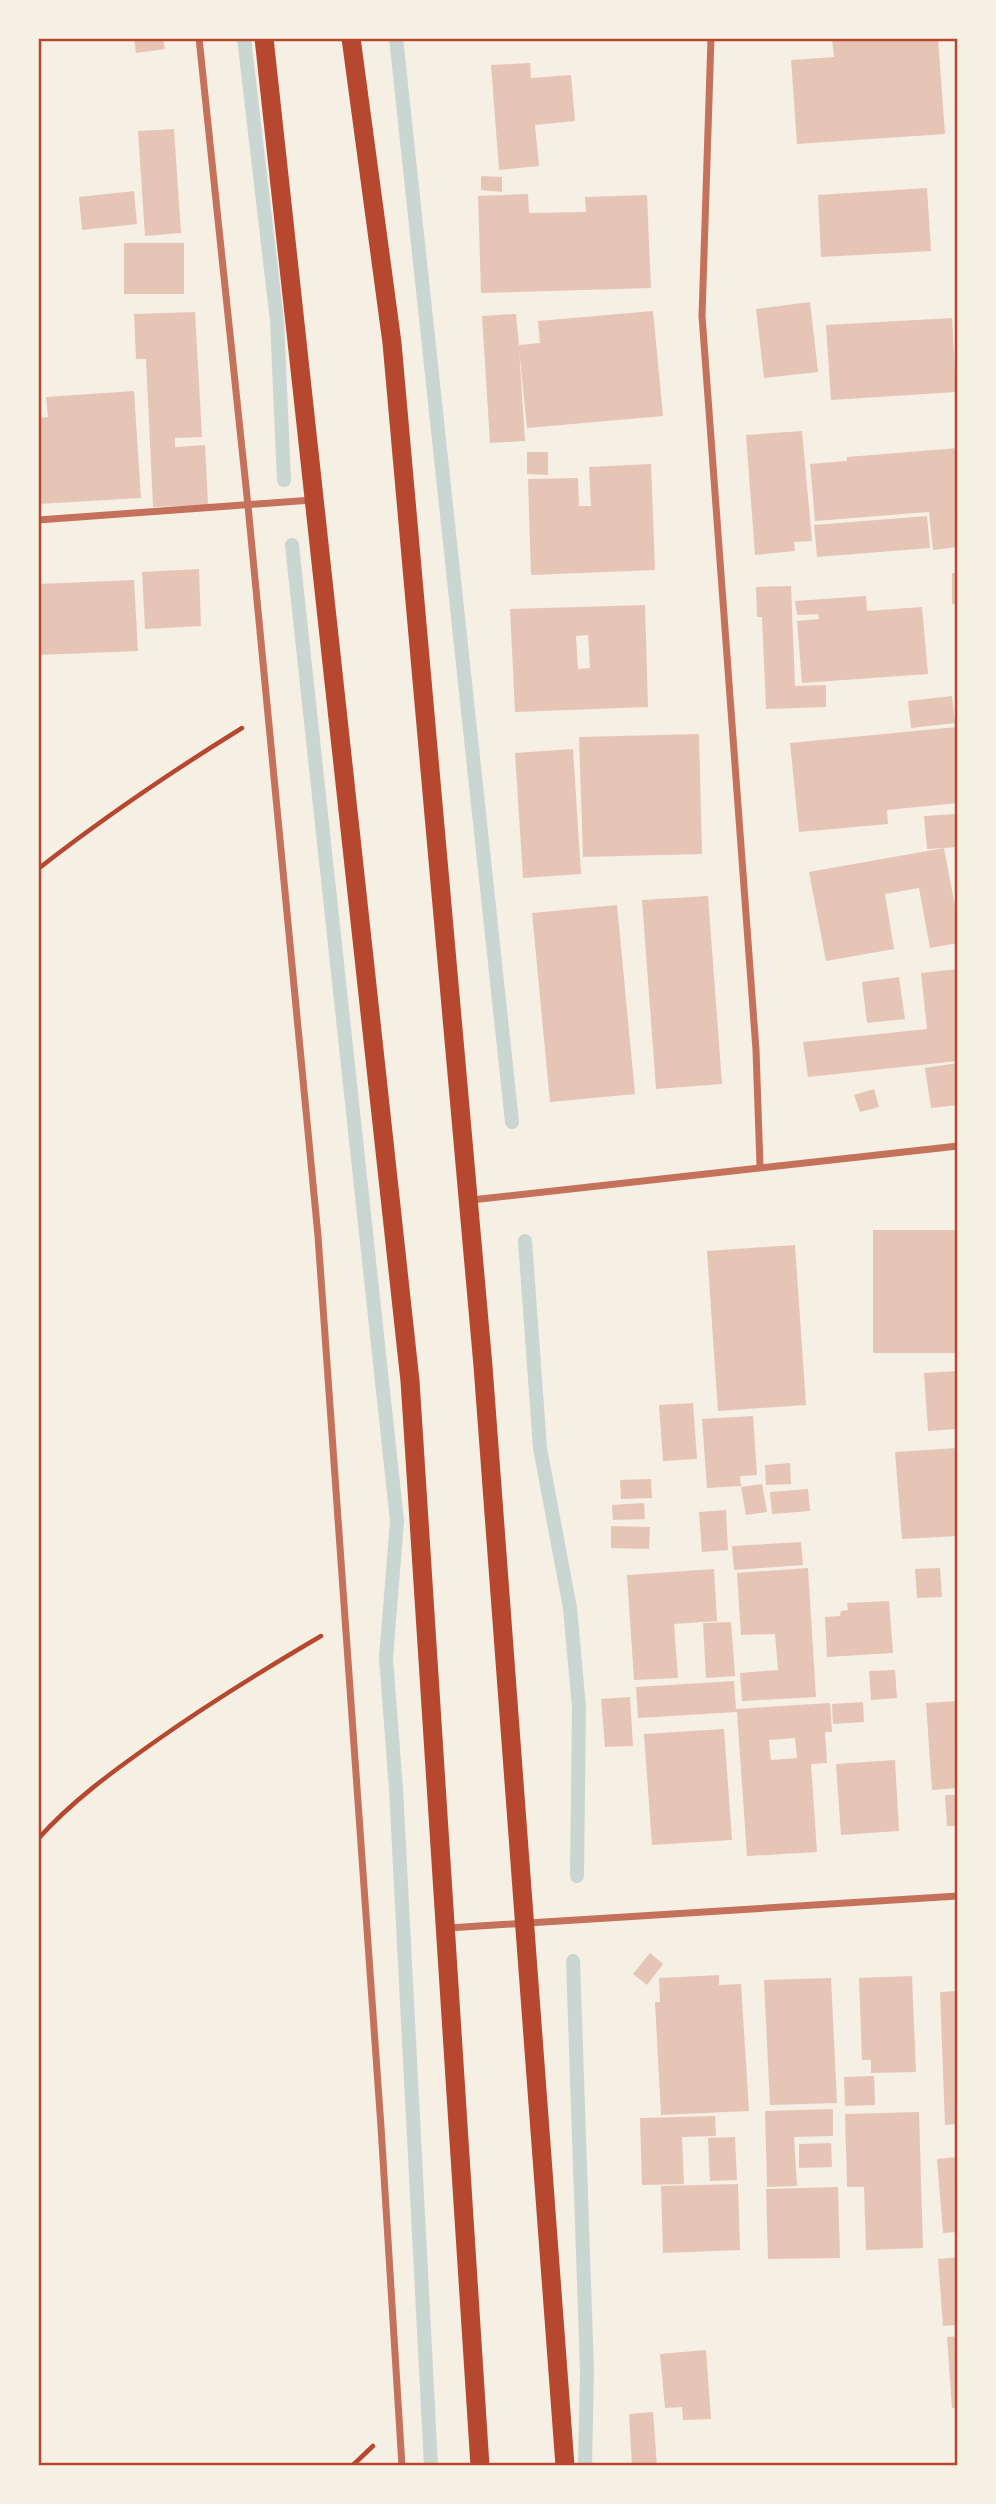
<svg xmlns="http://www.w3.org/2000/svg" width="996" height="2504" viewBox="0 0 996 2504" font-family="'Source Sans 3',sans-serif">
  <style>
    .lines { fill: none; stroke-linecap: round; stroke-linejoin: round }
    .stream { stroke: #c9d6d2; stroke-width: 14 }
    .building { fill: #e6c5b7; fill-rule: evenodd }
    .path { stroke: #b5482f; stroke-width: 4.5 }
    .minor { stroke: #c5725c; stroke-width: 7 }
    .trunk { stroke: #b5482f; stroke-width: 19 }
    .neatline { fill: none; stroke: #b5482f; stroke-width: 2.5 }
  </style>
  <rect width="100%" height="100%" fill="#f6efe4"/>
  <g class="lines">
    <g class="stream">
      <path d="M244,38L277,321L284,480"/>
      <path d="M396,38L512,1122"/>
      <path d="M292,545L397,1521L386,1658L396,1789L431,2466"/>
      <path d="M525,1241L540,1448L570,1608L579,1707L577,1876"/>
      <path d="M573,1961L587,2371L585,2466"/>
    </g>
  </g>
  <g class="building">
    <path d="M134,38H163L165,49L136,53Z"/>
    <path d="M832,38H938L945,134L797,144L791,60L834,57Z"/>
    <path d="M530,63L531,78L571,75L575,121L535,125L539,166L499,170L491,65Z"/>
    <path d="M174,129L181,233L145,236L138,131Z"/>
    <path d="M481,176L502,177V192L481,190Z"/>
    <path d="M927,188L931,251L821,257L818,195Z"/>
    <path d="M134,191L137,224L82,230L79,197Z"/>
    <path d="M528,194L529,213L586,212L585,197L647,195L651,288L481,293L478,196Z"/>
    <rect x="124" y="243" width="60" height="51"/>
    <path d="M810,302L818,372L764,378L756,309Z"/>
    <path d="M653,311L663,416L527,428L519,349L525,441L490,443L482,316L516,314L519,345L540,343L538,321Z"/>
    <path d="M195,312L202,437L175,438V447L205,445L208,505L153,507L146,359H136L134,314Z"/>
    <path d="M952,318L956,392L831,400L826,325Z"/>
    <path d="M134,391L141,498L38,504V418L48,417L46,397Z"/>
    <path d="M802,431L812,541L794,542L795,551L755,555L746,435Z"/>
    <path d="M958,448V547L933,550L929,512L815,521L810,464L847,461V457Z"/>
    <path d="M527,452H548V475L527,474Z"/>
    <path d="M651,464L655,570L531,575L528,479L578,478L579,506H591L589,467Z"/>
    <path d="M927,516L930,548L817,557L814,525Z"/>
    <path d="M199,569L201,626L145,629L142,572Z"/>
    <path d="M952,573H958V603L952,604Z"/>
    <path d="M134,580L138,651L38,655V584Z"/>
    <path d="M791,586L795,686L826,685V707L766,709L762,617H757L756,587Z"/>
    <path d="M866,596L867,611L922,607L928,674L802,683L797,621L819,619L818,614L797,615L795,601Z"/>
    <path d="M645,605L648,707L515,712L510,609ZM588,635L590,668L578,669L576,636Z"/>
    <path d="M952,696L955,723L911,728L908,701Z"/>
    <path d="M957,727L958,803L887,810L888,824L799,832L790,743Z"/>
    <path d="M699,734L702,854L583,857L579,737Z"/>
    <path d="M573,749L581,874L523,878L515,753Z"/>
    <path d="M958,814V847L927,849L924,816Z"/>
    <path d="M944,848L958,922V943L930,948L919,888L885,894L894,949L826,961L809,872Z"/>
    <path d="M708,896L722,1084L656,1089L642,900Z"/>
    <path d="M617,905L635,1094L550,1102L532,913Z"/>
    <path d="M958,969V1061L808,1077L803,1042L927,1029L921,973Z"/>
    <path d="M899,977L905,1019L867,1023L862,982Z"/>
    <path d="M958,1063V1105L931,1108L925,1068Z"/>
    <path d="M874,1089L879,1107L860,1112L854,1095Z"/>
    <rect x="873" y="1230" width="85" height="123"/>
    <path d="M795,1245L806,1405L718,1411L707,1251Z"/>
    <path d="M958,1371V1429L928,1431L924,1373Z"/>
    <path d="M693,1403L697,1459L663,1461L659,1405Z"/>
    <path d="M753,1416L757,1475L740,1476L741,1486L707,1488L702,1419Z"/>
    <path d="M958,1448V1536L902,1539L895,1452Z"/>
    <path d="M790,1463L791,1484L766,1485L765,1465Z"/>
    <path d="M651,1479L652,1498L621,1499L620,1480Z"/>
    <path d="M762,1484L767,1512L746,1515L741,1487Z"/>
    <path d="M808,1489L810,1511L772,1514L770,1492Z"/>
    <path d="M644,1503L645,1519L613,1520L612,1505Z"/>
    <path d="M726,1510L728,1550L702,1552L699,1512Z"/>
    <path d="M611,1526L650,1527L649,1549L611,1548Z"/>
    <path d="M801,1542L803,1565L734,1570L732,1546Z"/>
    <path d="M808,1568L816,1697L742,1701L740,1673L778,1670L775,1634L741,1635L737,1573Z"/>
    <path d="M940,1568L942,1597L917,1598L915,1569Z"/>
    <path d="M714,1569L717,1621L674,1624L678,1678L634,1680L627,1575Z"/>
    <path d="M889,1601L893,1653L827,1657L825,1617L840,1616L841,1611L848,1610L847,1603Z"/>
    <path d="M731,1622L735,1676L706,1678L703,1623Z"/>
    <path d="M895,1670L897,1698L871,1700L869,1671Z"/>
    <path d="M734,1681L736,1709L830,1703L832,1732H825L827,1763L811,1764L817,1852L747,1856L737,1712L638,1718L636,1687ZM795,1738L797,1758L771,1760L769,1740Z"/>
    <path d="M630,1697L633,1746L605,1747L601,1699Z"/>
    <path d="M958,1701V1788L932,1790L926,1703Z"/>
    <path d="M863,1702L864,1722L833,1724L832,1704Z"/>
    <path d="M724,1729L732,1840L652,1845L644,1734Z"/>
    <path d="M895,1760L899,1831L841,1835L836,1764Z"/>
    <path d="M945,1795H958V1826H947Z"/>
    <path d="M650,1953L663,1964L647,1985L633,1974Z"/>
    <path d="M719,1975V1985L741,1984L749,2111L661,2115L655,2002H660L659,1978Z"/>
    <path d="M912,1976L916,2072L871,2073V2060H862L859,1978Z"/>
    <path d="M831,1978L837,2103L770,2105L764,1980Z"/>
    <path d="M958,1991V2124L945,2125L940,1992Z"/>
    <path d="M874,2076L875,2105L845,2106L844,2077Z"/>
    <path d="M833,2109V2136L794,2137L797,2186L767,2187L765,2111Z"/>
    <path d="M919,2112L923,2248L866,2250L864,2187H847L845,2114Z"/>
    <path d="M715,2116L716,2136L682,2137L684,2184L642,2185L640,2118Z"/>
    <path d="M735,2137L737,2180L710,2181L708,2138Z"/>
    <path d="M831,2143L832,2167L799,2168V2144Z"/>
    <path d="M958,2157V2232L943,2233L937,2159Z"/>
    <path d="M738,2184L740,2250L663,2253L661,2186Z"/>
    <path d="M838,2187L840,2258L768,2259L766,2189Z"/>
    <path d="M958,2257V2325L943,2326L938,2259Z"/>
    <path d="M958,2336V2408H952L947,2337Z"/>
    <path d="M706,2350L711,2419L683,2420L682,2407L665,2408L660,2354Z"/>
    <path d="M653,2412L657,2466H632L629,2414Z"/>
  </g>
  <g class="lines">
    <g class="path">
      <path d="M38,869C103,818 171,772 242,728"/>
      <path d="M38,1839C72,1801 112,1772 153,1743C208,1704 263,1670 321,1636"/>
      <path d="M352,2466L373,2446"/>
    </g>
    <g class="minor">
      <path d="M199,38L248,506L318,1236L381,2127L402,2466"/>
      <path d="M711,38L702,316L756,1050L760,1166"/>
      <path d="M38,520L312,500"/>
      <path d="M471,1200L958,1146"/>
      <path d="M448,1928L958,1896"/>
    </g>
    <g class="trunk">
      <path d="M264,38L410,1381L480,2466"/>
      <path d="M351,38L392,343L483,1366L565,2466"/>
    </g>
  </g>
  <rect width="996" height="2504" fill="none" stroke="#f6efe4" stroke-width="80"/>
  <rect x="40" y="40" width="916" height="2424" class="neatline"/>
</svg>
